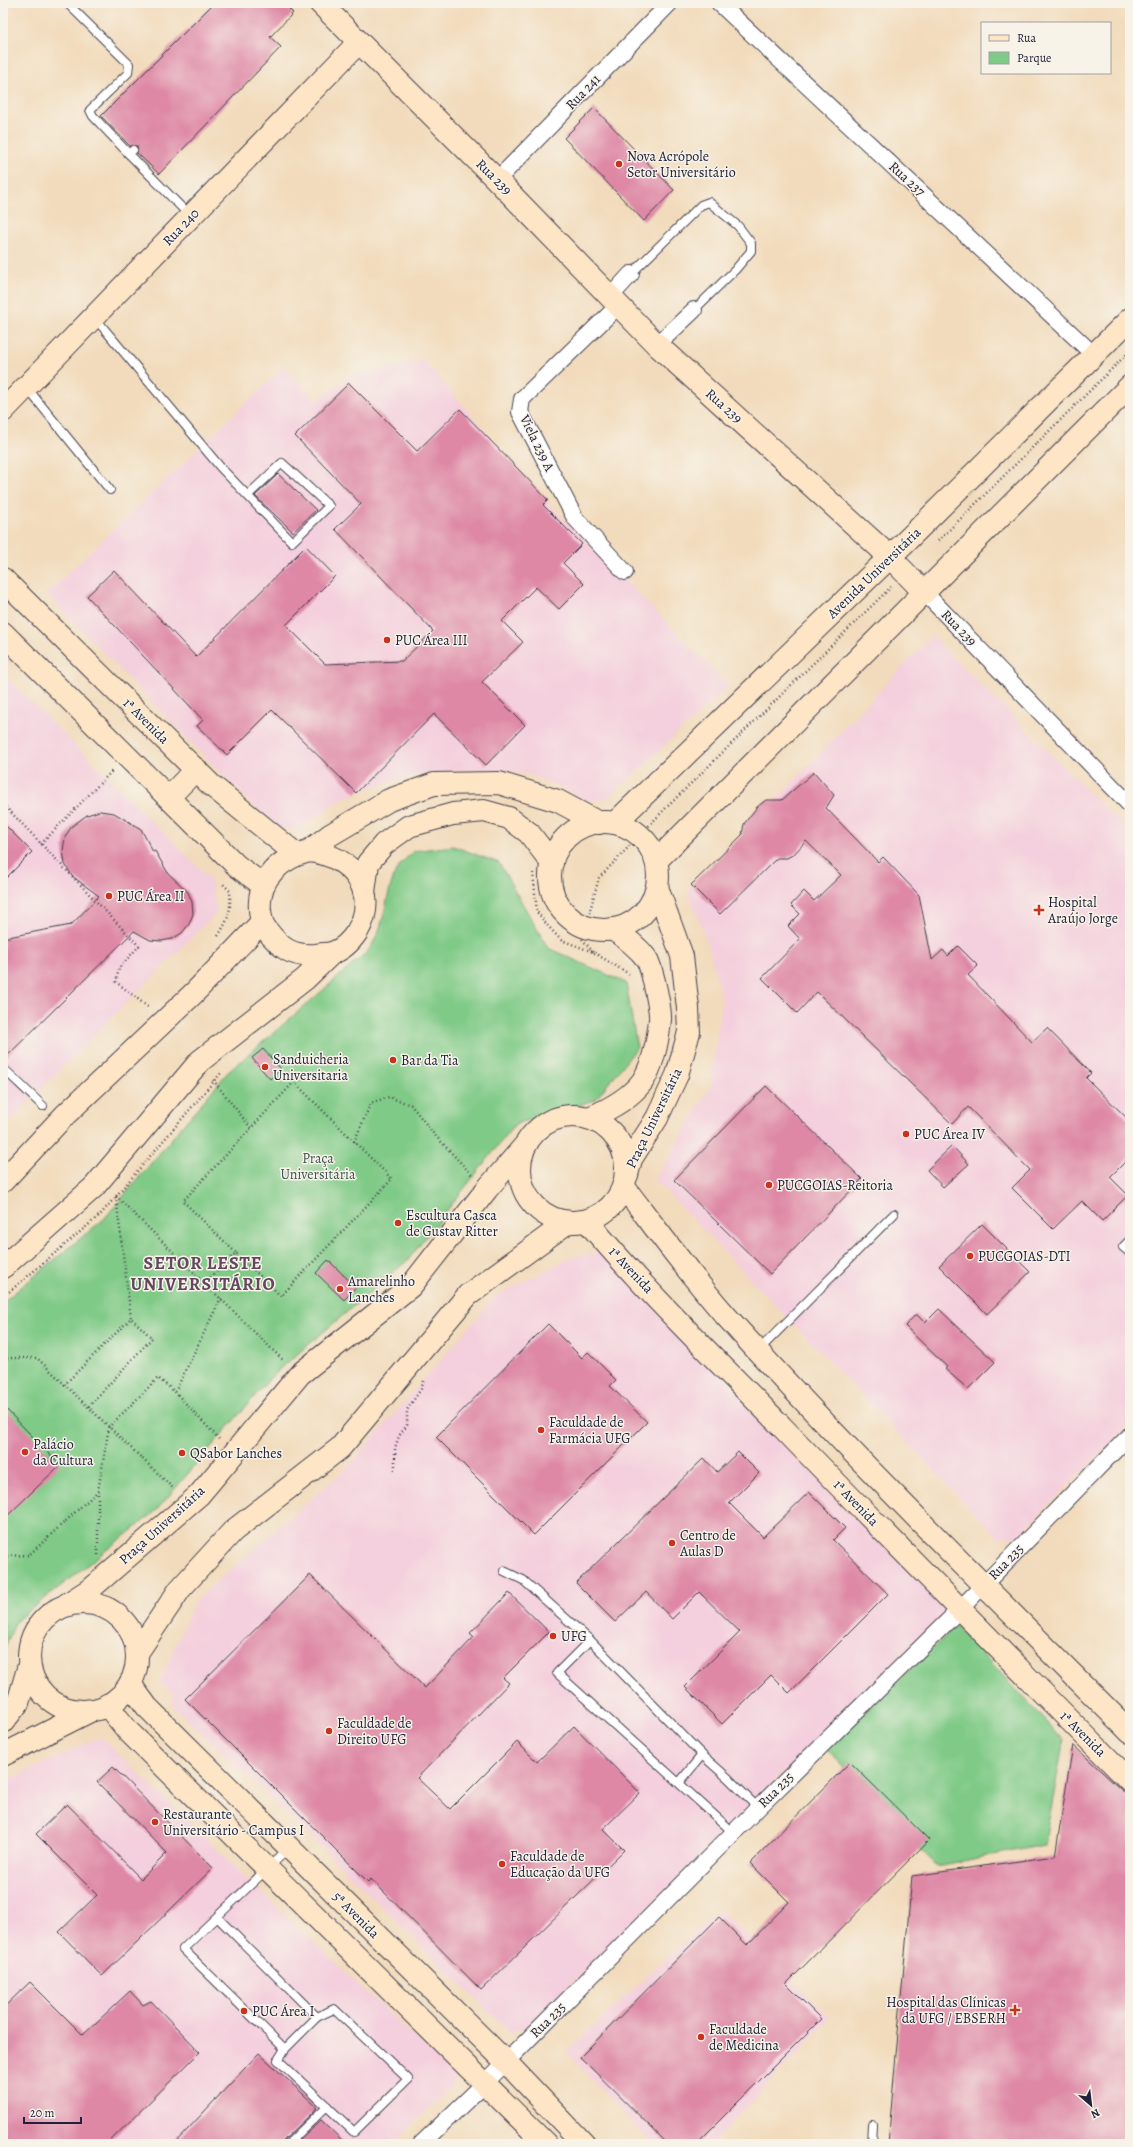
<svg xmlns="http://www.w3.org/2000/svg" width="1133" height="2147" viewBox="0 0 1133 2147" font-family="Alegreya,serif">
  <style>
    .built { fill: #f4cfdd }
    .green { fill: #80ca87; stroke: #517661 }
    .building { fill: #de88a6 }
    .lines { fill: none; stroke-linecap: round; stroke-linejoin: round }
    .lane-casing { stroke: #413e4e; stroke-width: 10 }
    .street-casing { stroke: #413e4e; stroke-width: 18 }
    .secondary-casing { stroke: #413e4e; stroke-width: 24 }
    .path { stroke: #413e4e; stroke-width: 2.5; stroke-dasharray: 1 3; stroke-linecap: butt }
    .lane { stroke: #fff; stroke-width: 8 }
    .street { stroke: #fff; stroke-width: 16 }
    .secondary { stroke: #fee5c5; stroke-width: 22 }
    .poi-dot { fill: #c8321e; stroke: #f7f3e8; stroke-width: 1.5 }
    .labels { text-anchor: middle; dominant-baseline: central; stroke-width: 3; stroke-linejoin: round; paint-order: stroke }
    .street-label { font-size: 14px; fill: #22223b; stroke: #f7f3e8 }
    .poi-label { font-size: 14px; fill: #22223b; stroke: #f7f3e8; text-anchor: start }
    .park-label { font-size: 14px; fill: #3e5452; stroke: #f7f3e8 }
    .district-label { font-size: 18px; font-weight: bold; letter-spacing: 1px; fill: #644660; stroke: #f7f3e8 }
  </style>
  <rect width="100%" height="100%" fill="#f7f3e8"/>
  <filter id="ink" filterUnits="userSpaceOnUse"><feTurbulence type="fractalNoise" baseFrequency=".025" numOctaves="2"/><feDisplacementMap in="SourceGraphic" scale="8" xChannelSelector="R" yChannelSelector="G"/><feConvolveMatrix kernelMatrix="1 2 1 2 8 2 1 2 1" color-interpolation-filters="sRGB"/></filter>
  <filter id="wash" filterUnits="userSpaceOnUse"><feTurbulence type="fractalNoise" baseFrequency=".012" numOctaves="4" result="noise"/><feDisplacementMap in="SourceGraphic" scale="16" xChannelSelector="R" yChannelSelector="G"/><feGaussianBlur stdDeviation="0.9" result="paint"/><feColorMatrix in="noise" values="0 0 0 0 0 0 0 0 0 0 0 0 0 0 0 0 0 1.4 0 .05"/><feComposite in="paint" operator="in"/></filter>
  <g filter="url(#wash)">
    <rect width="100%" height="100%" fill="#f2dbbc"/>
    <g class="built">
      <path d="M424,361L554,509L729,686L606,799L584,801L567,790L528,774L476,769L417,775L369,788L339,800L298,829L275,828L46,594L284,367L317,401L352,375Z"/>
      <path d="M932,636L1130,833V1423L1017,1537H998L655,1180L710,1087L722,1001L709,947L688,891L691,885L742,835Z"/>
      <path d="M3,674L211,880L217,912L3,1127V1056L7,1059L3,1055Z"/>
      <path d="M603,1252L947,1610L529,2026L510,2032L253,1781L172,1705L173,1695L160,1682L195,1601L348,1467L496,1296L573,1257Z"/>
      <path d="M101,1737L243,1875L458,2079L393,2144H3V1782Z"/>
      <path d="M719,1909L830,2018L712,2144H653L566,2052Z"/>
    </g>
    <g class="green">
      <path d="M453,846L499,863L548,948L626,983L637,1048L595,1100L515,1124L408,1260L274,1374L155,1512L16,1621L3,1652V1302L104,1219L227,1073L366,953C385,931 384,902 394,876C397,867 407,858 413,851Z"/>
      <path d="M956,1626L1064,1740L1044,1845L936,1866L826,1749Z"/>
    </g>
    <g id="blocks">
      <g class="building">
        <path d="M214,3H283L293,13L270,37L281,47L159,174L137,153V146H130L101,116Z"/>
        <path d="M594,108L674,190L644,221L564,138Z"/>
        <path d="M349,383L417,451L460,409L548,500L543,505L582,544L563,563L584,584L559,609L536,587L502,621L523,642L482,682L525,725L486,765L434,714L356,793L272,710L227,755L197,726L203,720L87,596L114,570L196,657L306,546L335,576L286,625L325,664L402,661L433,631L335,529L361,504L295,436Z"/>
        <path d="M278,474L316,510L293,532L255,496Z"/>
        <path d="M814,772L834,795L826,808L878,862L883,857L919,895L932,960L943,950L948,956L958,946L978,966L968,975L1032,1042L1047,1028L1091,1073L1086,1078L1130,1121V1157L1110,1177L1128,1195L1102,1221L1082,1201L1053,1229L1012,1188L1030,1170L968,1107L952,1124L817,992L797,1013L762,978L800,939L788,926L800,914L791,905L804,891L814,901L841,875L806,841L794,854L787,858H777L720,914L691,885L742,835L744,824L757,807L766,800H782Z"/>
        <path d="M100,811L114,813L141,829L153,852L155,851L168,873L188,892L192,902L193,914L189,924L182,933L172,939L161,941L150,940L134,931L3,1060V938L71,925L99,896L72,876L65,864L63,851L65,837L72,826L87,815Z"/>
        <path d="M3,823L32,852L3,881Z"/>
        <path d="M263,1049L281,1069L270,1079L252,1058Z"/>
        <path d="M766,1086L862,1179L770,1274L674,1180Z"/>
        <path d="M952,1146L969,1164L943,1187L927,1170Z"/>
        <path d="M982,1224L1030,1272L987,1314L939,1266Z"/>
        <path d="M328,1260L356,1287L344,1300L316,1273Z"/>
        <path d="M939,1309L995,1362L968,1389L945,1369L947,1367L905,1326L916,1314L925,1323Z"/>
        <path d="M548,1324L582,1358L588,1352L616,1380L610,1386L647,1422L534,1535L436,1437Z"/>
        <path d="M3,1406L60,1465L3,1520Z"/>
        <path d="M738,1452L759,1473L729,1503L763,1537L809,1492L845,1528L833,1540L888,1594L789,1693L771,1675L722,1724L685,1687L740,1632L699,1592L672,1619L646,1592L615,1622L576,1583L704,1458L717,1472Z"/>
        <path d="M310,1575L425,1688L474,1637L470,1633L509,1593L549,1632L503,1678L509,1683L417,1778L450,1809L517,1742L537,1762L574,1726L640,1793L603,1829L624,1850L481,1990L371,1879L368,1882L185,1699Z"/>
        <path d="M1073,1745L1130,1798V2144H888L912,1876L1055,1856Z"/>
        <path d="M850,1762L929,1840L786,1984L821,2019L696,2144H668L580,2057L719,1917L747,1945L789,1902L750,1863Z"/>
        <path d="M113,1767L213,1868L102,1976L59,1932L97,1895L36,1834L67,1804L141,1879L167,1853L97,1782Z"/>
        <path d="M30,1982L83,2035L130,1991L143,2005L151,2001L200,2052L107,2144H3V2008Z"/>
        <path d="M259,2053L317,2107L313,2112L284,2140L283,2144H174Z"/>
        <path d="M321,2120L346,2144H296Z"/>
      </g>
    </g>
  </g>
  <g filter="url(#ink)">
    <use href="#blocks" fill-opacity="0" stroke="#413e4e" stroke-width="1"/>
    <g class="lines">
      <g class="lane-casing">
        <g id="lane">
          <path d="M67,3L129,64L128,73L90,110L93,116L129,154"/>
          <path d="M133,150L129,154L190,216"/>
          <path d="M631,274L701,205L709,202L738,226L751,243V251L735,270L694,310"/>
          <path d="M95,318L221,468L292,542L329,506L282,463L248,495"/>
          <path d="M27,388L110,490"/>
          <path d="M3,1068L43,1106"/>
          <path d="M1130,1240L1123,1247L1130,1253"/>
          <path d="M759,1350L894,1214"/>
          <path d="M504,1571L523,1580L590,1640L702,1755L728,1778L758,1808"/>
          <path d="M590,1640L557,1673L734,1833"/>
          <path d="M679,1783L702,1755"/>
          <path d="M217,1917L317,2017L285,2049L183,1949L289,1848"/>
          <path d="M285,2049L278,2060L354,2132L408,2079L334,2009L317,2017"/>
          <path d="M288,2144L327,2106"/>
          <path d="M871,2144L872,2124"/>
        </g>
      </g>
      <g class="street-casing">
        <g id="street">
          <path d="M719,3L1094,355"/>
          <path d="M497,180L670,3"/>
          <path d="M610,297L631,274"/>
          <path d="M618,306L522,399L520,412L575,518L625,572"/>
          <path d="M657,345L694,310"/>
          <path d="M924,592L1130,805"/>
          <path d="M421,2144L485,2083L758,1808L959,1610L1130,1435"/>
        </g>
      </g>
      <g class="secondary-casing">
        <g id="secondary">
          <path d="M320,3L497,180L657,345L890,557L924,592"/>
          <path d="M3,411L359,42"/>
          <path d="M3,579L211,785L296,854"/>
          <path d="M3,633L237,866L263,885"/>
          <path d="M169,797L196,769"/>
          <circle cx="604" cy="876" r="54"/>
          <path d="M615,823L890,557L1130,319"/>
          <path d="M309,851C351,855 381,892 357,932C351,941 342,950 332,953C327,954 321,954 316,955C292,957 280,948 266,929C261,923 261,918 260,910C257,878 281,858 309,851Z"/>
          <path d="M309,851L330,835L389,800L434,784L499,783L558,801L599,823"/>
          <path d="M657,860L1130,386"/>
          <path d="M364,892L368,863L384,844L409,826L453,814L484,811L509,818L529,833L552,863"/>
          <circle cx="573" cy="1169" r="53"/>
          <path d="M589,1118C608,1110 629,1099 642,1082C653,1066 658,1039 660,1020C661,1011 652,966 646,958C637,946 626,938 614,930"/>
          <path d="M627,1175L631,1159L657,1118L677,1075L689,1032L688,1008L682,956L657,887"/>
          <path d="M3,1181L65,1115L194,993L261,923"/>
          <path d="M624,1187C657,1230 690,1275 726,1316C855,1460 994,1595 1130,1732"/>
          <path d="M587,1221C648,1294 717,1360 784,1429C898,1547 1014,1664 1130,1781"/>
          <path d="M3,1267L94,1187L200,1061L305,979L332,953"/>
          <circle cx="83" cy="1657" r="54"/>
          <path d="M67,1604L89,1590L199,1495L300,1374L411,1286L487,1189L527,1143"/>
          <path d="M137,1653L180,1589L233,1531L340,1448L468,1295L568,1222"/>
          <path d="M130,1684L147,1707L506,2062L584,2144"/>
          <path d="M107,1705L128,1731L546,2144"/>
          <path d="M3,1722L18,1703L29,1665"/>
          <path d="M3,1755L90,1711"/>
        </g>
      </g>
      <g class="path">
        <path d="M938,541L1130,351"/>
        <path d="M3,804L139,946L119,968L116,982L148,1007"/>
        <path d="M41,844L113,770"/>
        <path d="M533,873L537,912L547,925L561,940L593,952L629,974"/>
        <path d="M218,936C229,919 231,911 230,891L222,883"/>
        <path d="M593,952L582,939L599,878L663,811L891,587"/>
        <path d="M213,1080L251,1128"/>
        <path d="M533,1124L547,1118L569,1115"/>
        <path d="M354,1142L371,1103L389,1097L411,1105L433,1133L472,1175"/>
        <path d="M116,1196L284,1361"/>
        <path d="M116,1197L131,1318"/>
        <path d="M205,1283L236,1253L281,1296L392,1179L294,1082L183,1201L236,1253"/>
        <path d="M3,1297L100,1215L221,1073"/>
        <path d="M3,1358H37L174,1489"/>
        <path d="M64,1385L131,1318L152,1338L88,1407"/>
        <path d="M175,1392L221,1298"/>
        <path d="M395,1470V1448L399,1436L407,1425V1410L421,1389L424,1381"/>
        <path d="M98,1555V1492"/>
        <path d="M3,1556L29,1555L98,1491L109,1427L158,1378L175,1392L219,1439"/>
        <path d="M21,1647L27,1622L47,1606"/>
      </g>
      <use href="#lane" class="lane"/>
      <use href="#street" class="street"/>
      <use href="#secondary" class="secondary"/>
    </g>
  </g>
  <g class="poi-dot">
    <circle cx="619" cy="164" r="4"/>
    <circle cx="387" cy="640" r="4"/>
    <circle cx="109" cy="896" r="4"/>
    <path d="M1037 904h4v4h4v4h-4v4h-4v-4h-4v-4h4z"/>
    <circle cx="393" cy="1060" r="4"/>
    <circle cx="265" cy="1067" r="4"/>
    <circle cx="906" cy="1134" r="4"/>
    <circle cx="769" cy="1185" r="4"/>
    <circle cx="398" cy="1223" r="4"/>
    <circle cx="970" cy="1256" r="4"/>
    <circle cx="340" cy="1289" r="4"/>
    <circle cx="541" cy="1430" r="4"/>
    <circle cx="25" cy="1452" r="4"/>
    <circle cx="182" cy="1453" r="4"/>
    <circle cx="672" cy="1543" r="4"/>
    <circle cx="553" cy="1636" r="4"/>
    <circle cx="329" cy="1731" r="4"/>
    <circle cx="155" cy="1822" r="4"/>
    <circle cx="502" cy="1864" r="4"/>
    <path d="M1013 2004h4v4h4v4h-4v4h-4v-4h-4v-4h4z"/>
    <circle cx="244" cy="2011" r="4"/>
    <circle cx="701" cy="2037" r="4"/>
  </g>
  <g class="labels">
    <g class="street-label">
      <text transform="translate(583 92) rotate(-46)">Rua 241</text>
      <text transform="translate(494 177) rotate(45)">Rua 239</text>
      <text transform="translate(907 179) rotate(43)">Rua 237</text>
      <text transform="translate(181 227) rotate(-46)">Rua 240</text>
      <text transform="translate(724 406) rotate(42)">Rua 239</text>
      <text transform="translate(537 443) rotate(64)">Viela 239 A</text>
      <text transform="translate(874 573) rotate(-44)">Avenida Universitária</text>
      <text transform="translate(959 628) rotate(46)">Rua 239</text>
      <text transform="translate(146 721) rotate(45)">1ª Avenida</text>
      <text transform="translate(654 1118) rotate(-64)">Praça Universitária</text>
      <text transform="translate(631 1270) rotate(47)">1ª Avenida</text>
      <text transform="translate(856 1503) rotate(46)">1ª Avenida</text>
      <text transform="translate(162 1525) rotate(-42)">Praça Universitária</text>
      <text transform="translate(1006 1562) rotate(-46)">Rua 235</text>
      <text transform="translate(1083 1734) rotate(45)">1ª Avenida</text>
      <text transform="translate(776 1790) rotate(-45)">Rua 235</text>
      <text transform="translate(356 1915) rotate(45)">5ª Avenida</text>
      <text transform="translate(548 2020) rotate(-45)">Rua 235</text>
    </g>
    <g class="poi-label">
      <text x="627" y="156">Nova Acrópole<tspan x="627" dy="16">Setor Universitário</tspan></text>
      <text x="395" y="640">PUC Área III</text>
      <text x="117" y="896">PUC Área II</text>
      <text x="1048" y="902">Hospital<tspan x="1048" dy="16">Araújo Jorge</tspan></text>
      <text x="273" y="1059">Sanduicheria<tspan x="273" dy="16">Universitaria</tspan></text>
      <text x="401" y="1060">Bar da Tia</text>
      <text x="914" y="1134">PUC Área IV</text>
      <text x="777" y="1185">PUCGOIAS-Reitoria</text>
      <text x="406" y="1215">Escultura Casca<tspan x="406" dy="16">de Gustav Ritter</tspan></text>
      <text x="978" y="1256">PUCGOIAS-DTI</text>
      <text x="348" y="1281">Amarelinho<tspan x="348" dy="16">Lanches</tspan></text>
      <text x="549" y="1422">Faculdade de<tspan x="549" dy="16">Farmácia UFG</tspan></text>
      <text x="33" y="1444">Palácio<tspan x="33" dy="16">da Cultura</tspan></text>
      <text x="190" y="1453">QSabor Lanches</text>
      <text x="680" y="1535">Centro de<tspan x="680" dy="16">Aulas D</tspan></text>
      <text x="561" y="1636">UFG</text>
      <text x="337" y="1723">Faculdade de<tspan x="337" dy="16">Direito UFG</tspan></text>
      <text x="163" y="1814">Restaurante<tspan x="163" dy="16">Universitário - Campus I</tspan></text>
      <text x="510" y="1856">Faculdade de<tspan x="510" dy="16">Educação da UFG</tspan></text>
      <text x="1006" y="2002" text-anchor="end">Hospital das Clínicas<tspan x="1006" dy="16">da UFG / EBSERH</tspan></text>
      <text x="252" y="2011">PUC Área I</text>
      <text x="709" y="2029">Faculdade<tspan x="709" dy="16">de Medicina</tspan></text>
    </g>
    <g class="park-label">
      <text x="318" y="1158">Praça<tspan x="318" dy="16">Universitária</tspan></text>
    </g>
    <g class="district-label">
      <text x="203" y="1263">SETOR LESTE<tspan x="203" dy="21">UNIVERSITÁRIO</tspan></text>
    </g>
  </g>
  <rect width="1133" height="2147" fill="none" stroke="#f7f3e8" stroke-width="16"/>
  <rect x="981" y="22" width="130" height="52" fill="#f7f3e8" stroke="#a29fa3"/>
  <rect x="989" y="35" width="20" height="6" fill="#fee5c5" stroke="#a29fa3"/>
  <text x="1017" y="42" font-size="12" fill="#22223b">Rua</text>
  <rect x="989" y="52" width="20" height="12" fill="#80ca87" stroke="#a29fa3"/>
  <text x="1017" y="62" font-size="12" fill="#22223b">Parque</text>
  <g transform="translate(1091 2105) rotate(152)" stroke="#f7f3e8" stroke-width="3" paint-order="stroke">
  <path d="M0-3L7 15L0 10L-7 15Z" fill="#22223b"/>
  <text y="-6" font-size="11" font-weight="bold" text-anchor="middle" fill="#22223b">N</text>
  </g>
  <path d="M24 2117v6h57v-6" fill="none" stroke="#22223b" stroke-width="2"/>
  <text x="30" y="2117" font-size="12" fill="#22223b" stroke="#f7f3e8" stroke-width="3" paint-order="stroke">20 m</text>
</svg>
